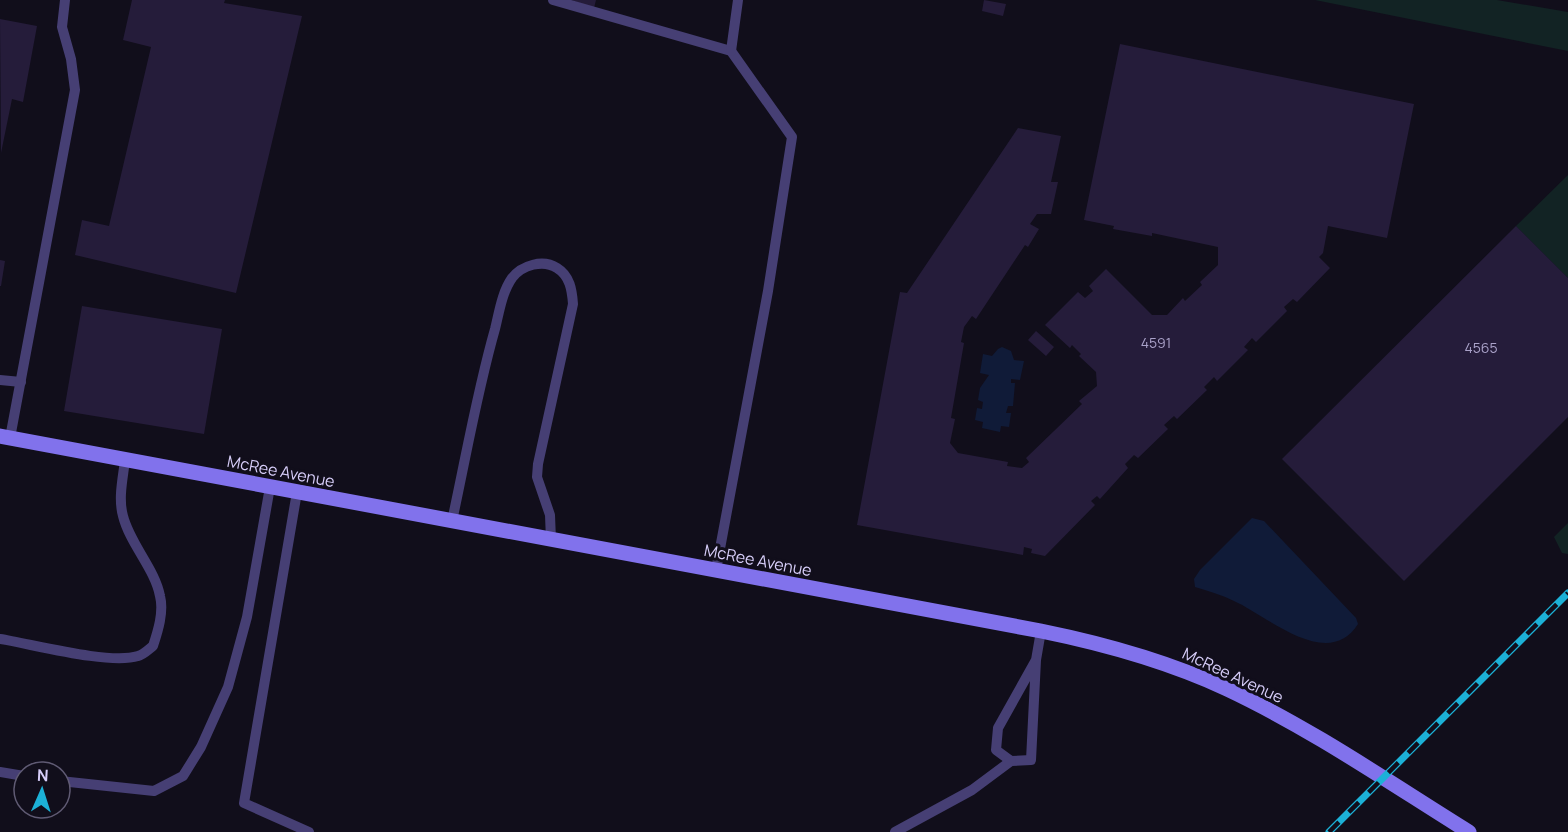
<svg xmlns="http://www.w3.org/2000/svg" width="1568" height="832" viewBox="0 0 1568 832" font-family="Manrope,sans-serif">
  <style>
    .green { fill: #122324 }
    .water { fill: #101b38 }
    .building { fill: #251c3a }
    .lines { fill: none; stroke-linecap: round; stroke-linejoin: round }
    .lane { stroke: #463f74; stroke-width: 10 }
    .secondary { stroke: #8172ec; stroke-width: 15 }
    .rail-casing { stroke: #1cb1d7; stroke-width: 7 }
    .rail { stroke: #110e1b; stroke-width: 4.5; stroke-dasharray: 14; stroke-linecap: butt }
    .labels { text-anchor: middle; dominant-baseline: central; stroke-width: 6; stroke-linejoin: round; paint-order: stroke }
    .number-label { font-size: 14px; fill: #aaa2c9 }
    .street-label { font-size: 16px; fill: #d7cef9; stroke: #110e1b }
  </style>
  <rect width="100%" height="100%" fill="#110e1b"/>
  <g class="green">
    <path d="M1315,0H1497L1568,12V51Z"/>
    <path d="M1568,175V278L1516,226Z"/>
    <path d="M1568,523V554L1562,553L1554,537Z"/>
  </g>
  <g class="water">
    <path d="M1002,347L1011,351L1014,360L1024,361L1020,380L1011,379V383H1015L1013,406H1008L1006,413H1011L1009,427L1001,426L1000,432L982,428L983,422L975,420L977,408L982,409L983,402L978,400L980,388L989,375L980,373L983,354L992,356L998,349Z"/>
    <path d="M1252,518L1264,521L1356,618L1358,624C1328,672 1266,615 1234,601C1222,595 1208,591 1195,587L1194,579L1200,570Z"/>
  </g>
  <g class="building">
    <path d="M132,0H225L224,3L302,16L236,293L75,255L82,220L109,226L151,47L123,40Z"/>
    <path d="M571,0H596L594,8Z"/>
    <path d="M984,0L1006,4L1003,16L982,11Z"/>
    <path d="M0,19L37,26L23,102L12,99L1,153Z"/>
    <path d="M1120,44L1414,104L1387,238L1328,226L1323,253L1319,257L1330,268L1297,302L1293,299L1284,307L1287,311L1256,342L1252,338L1244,347L1248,350L1217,381L1214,377L1204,387L1207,390L1177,419L1174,416L1164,425L1168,429L1138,458L1134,455L1125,464L1128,468L1100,499L1097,496L1091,501L1095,505L1045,556L1031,553L1032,549L1024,547L1023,555L857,525L900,292L907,293L1018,128L1061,136L1051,182H1058L1051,214H1037L1030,224L1039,229L1028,247L1025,245L976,319L972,316L964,327L961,342L964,343L951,418L955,419L950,443L958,453L1008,462L1007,466L1022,468L1029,462L1026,458L1082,404L1079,401L1097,386L1096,372L1079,356L1081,354L1072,345L1070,348L1045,325L1078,292L1085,298L1093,291L1089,286L1106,269L1152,315H1167L1183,298L1185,301L1202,285L1200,282L1218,265V247L1152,233V236L1113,229L1114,226L1084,220Z"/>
    <path d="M1516,226L1568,278V417L1404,581L1282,459Z"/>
    <path d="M0,260L5,261L1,286H0Z"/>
    <path d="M82,306L222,329L204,434L64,411Z"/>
    <path d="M1036,331L1054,347L1046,356L1028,340Z"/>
  </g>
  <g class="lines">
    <g class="lane">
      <path d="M553,0L731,51L792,137L768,291L716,570"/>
      <path d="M731,51L738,0"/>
      <path d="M0,380L21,382"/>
      <path d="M10,438L75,90L71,59L62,27L65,0"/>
      <path d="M297,492L244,803L309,832"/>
      <path d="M452,521C466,457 477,392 495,329C499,313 502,292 512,278C522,265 543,259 557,268C570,276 572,290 573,304L538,464L537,477L550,515L551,540"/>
      <path d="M0,639C32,644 109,665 138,656C143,655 149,649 153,646C158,631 164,612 160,596C155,569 130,544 123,516C118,498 123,478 125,460"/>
      <path d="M1036,660L998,728L996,750L1011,761L1031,760L1036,660L1041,631"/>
      <path d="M0,772L24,776"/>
      <path d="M60,781L154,791L183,776L201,747L228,687L247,617L270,487"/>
      <path d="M895,832L972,790L1011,761"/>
    </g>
    <path class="secondary" d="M0,436L1041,631C1105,644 1167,661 1227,689C1312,729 1390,783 1469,832"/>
    <g class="rail-casing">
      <path id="rail" d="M1329,832L1568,593"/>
    </g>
    <use href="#rail" class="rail"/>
  </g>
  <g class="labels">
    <g class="number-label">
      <text x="1156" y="342">4591</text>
      <text x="1481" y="347">4565</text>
    </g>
    <g class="street-label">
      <text transform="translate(281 471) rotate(11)">McRee Avenue</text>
      <text transform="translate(758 560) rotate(11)">McRee Avenue</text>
      <text transform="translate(1233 675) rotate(25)">McRee Avenue</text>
    </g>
  </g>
  <g transform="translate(42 790) rotate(3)"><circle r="28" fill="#110e1b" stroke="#605b74" stroke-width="1.5"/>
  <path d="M0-4.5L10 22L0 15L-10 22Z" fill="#1cb1d7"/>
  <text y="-9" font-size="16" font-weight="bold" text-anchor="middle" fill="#d7cef9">N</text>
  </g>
</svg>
